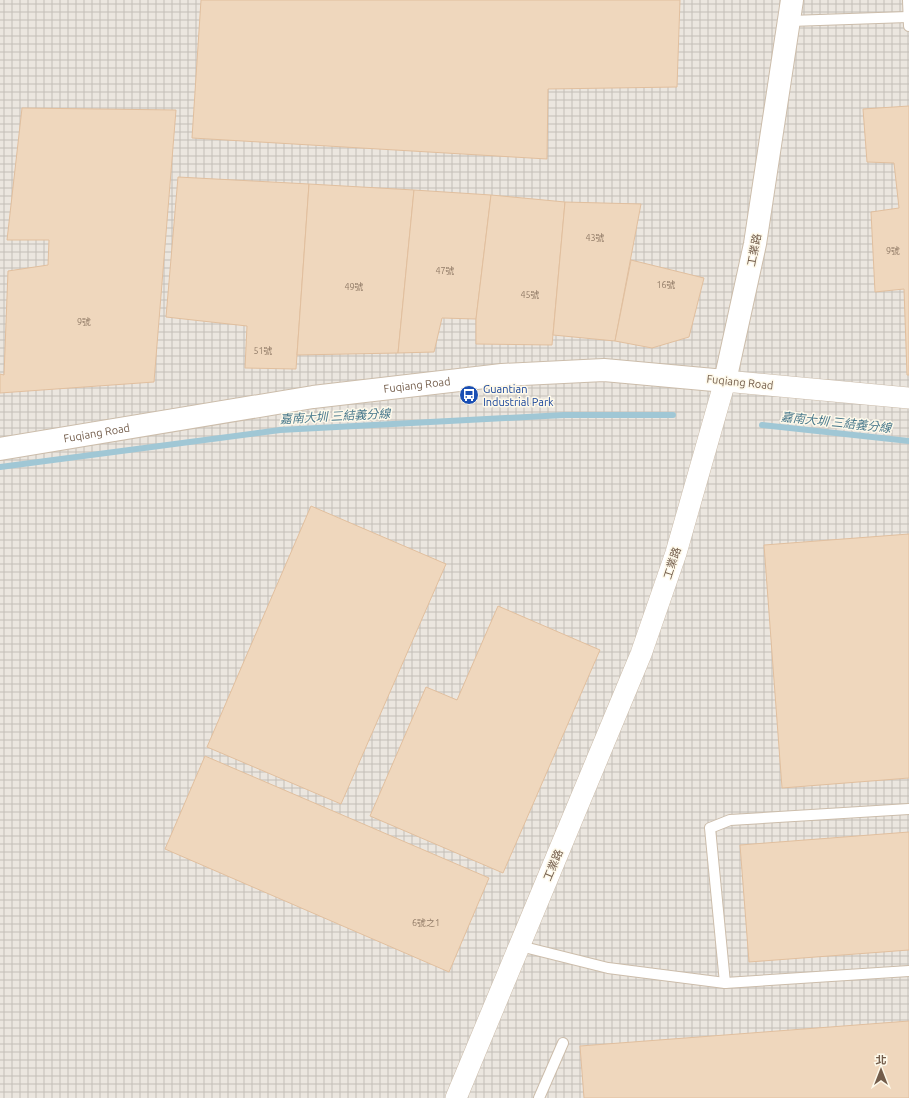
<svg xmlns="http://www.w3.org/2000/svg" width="909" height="1098" viewBox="0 0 909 1098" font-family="Ubuntu,'Noto Sans TC',sans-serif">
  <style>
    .industrial { fill: url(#industrial-grid) }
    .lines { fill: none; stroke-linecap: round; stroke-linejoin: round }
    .stream { stroke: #a0c7d5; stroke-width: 6 }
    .building { fill: #efd7bd; stroke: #e1bf9e }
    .service-casing { stroke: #ccbdab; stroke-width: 12 }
    .minor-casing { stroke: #ccbdab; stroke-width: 22 }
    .tertiary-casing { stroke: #ccbdab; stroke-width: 24 }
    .service { stroke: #fff; stroke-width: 10 }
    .minor { stroke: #fff; stroke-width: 21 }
    .tertiary { stroke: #fff; stroke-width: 22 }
    .labels { text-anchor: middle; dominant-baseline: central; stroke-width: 3; stroke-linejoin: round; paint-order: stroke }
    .number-label { font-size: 9px; fill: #927c68 }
    .street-label { font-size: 11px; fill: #735d4b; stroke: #fef9ea }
    .transit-label { font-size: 11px; fill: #164399; stroke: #fef9ea; text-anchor: start }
    .water-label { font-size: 12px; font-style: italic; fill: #49798c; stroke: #fef9ea }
  </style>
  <defs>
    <pattern id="industrial-grid" width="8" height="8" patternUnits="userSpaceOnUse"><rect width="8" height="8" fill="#ebe6df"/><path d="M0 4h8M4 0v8" fill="none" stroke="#c3beb7"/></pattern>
  </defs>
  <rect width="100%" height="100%" fill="#fbf5e4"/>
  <rect class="industrial" x="0" y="0" width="909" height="1098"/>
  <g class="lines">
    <g class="stream">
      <path d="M762,425L909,441"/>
      <path d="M0,467L280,430L564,415H673"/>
    </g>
  </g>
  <g class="building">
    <path d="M201,0H680L677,87L548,89L547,159L192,138Z"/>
    <path d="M909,106V375H907L904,289L875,292L871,212L899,208L894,163L867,162L863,109Z"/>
    <path d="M22,108L176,110L154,382L0,393V374L4,375L8,271L48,265L49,240H7Z"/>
    <path d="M178,177L309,184L296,369L245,368L247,326L166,317Z"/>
    <path d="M309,184L414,190L398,353L297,355Z"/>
    <path d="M414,190L491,195L476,319L442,318L434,352L398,353Z"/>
    <path d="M491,195L565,202L552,345L476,344V319Z"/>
    <path d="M565,202L641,204L615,341L553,335Z"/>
    <path d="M631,260L704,278L689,337L652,348L615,341Z"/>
    <path d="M311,506L446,564L341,804L207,747Z"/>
    <path d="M909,534V778L782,788L764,545Z"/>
    <path d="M498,606L600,650L503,873L370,816L426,687L457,700Z"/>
    <path d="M205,756L489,878L449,972L165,849Z"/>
    <path d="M909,832V950L749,962L740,845Z"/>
    <path d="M909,1021V1098H584L580,1046Z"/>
  </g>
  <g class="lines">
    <g class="service-casing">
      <g id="service">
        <path d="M908,0L909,26"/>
        <path d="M790,21L908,17"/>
        <path d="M520,946L608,968L725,983L909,971"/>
        <path d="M725,983L710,828L730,820L909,809"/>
        <path d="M539,1098L563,1043"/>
      </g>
    </g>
    <g class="minor-casing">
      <path id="minor" d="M456,1098L641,654L676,553L725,381L909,398"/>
    </g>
    <g class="tertiary-casing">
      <g id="tertiary">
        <path id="s1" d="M0,449L313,397L502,375L604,370L725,381L755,244L792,0"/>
      </g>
    </g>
    <use href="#service" class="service"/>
    <use href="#minor" class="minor"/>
    <use href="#tertiary" class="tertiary"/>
  </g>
  <defs>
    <g id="bus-disc" transform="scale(1)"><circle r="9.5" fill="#1a4fb4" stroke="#fef9ea"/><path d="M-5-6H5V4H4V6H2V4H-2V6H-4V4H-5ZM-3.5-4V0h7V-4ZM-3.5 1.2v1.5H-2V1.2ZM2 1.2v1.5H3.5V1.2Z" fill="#fff"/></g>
  </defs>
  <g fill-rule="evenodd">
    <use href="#bus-disc" x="469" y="395"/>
  </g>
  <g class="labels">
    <g class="number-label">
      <text x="595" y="238">43號</text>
      <text x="893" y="251">9號</text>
      <text x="445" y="271">47號</text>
      <text x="666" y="285">16號</text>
      <text x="354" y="287">49號</text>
      <text x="530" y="295">45號</text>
      <text x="84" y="322">9號</text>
      <text x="263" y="351">51號</text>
      <text x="426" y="923">6號之1</text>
    </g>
    <g class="street-label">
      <text transform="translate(754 250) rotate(-79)">工業路</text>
      <text transform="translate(740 382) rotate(6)">Fuqiang Road</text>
      <text stroke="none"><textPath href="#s1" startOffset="422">Fuqiang Road</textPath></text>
      <text stroke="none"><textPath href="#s1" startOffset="98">Fuqiang Road</textPath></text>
      <text transform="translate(672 563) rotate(-72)">工業路</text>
      <text transform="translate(553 865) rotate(-67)">工業路</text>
    </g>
    <g class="transit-label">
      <text x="483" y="389">Guantian<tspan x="483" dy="13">Industrial Park</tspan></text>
    </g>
    <g class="water-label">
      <text transform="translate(335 416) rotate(-3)">嘉南大圳 三結義分線</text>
      <text transform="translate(836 422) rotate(6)">嘉南大圳 三結義分線</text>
    </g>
  </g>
  <g transform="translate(881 1070)" stroke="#fef9ea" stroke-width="3" paint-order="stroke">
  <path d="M0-3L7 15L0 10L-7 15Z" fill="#735d4b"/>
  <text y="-6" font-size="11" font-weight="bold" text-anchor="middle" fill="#735d4b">北</text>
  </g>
</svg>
